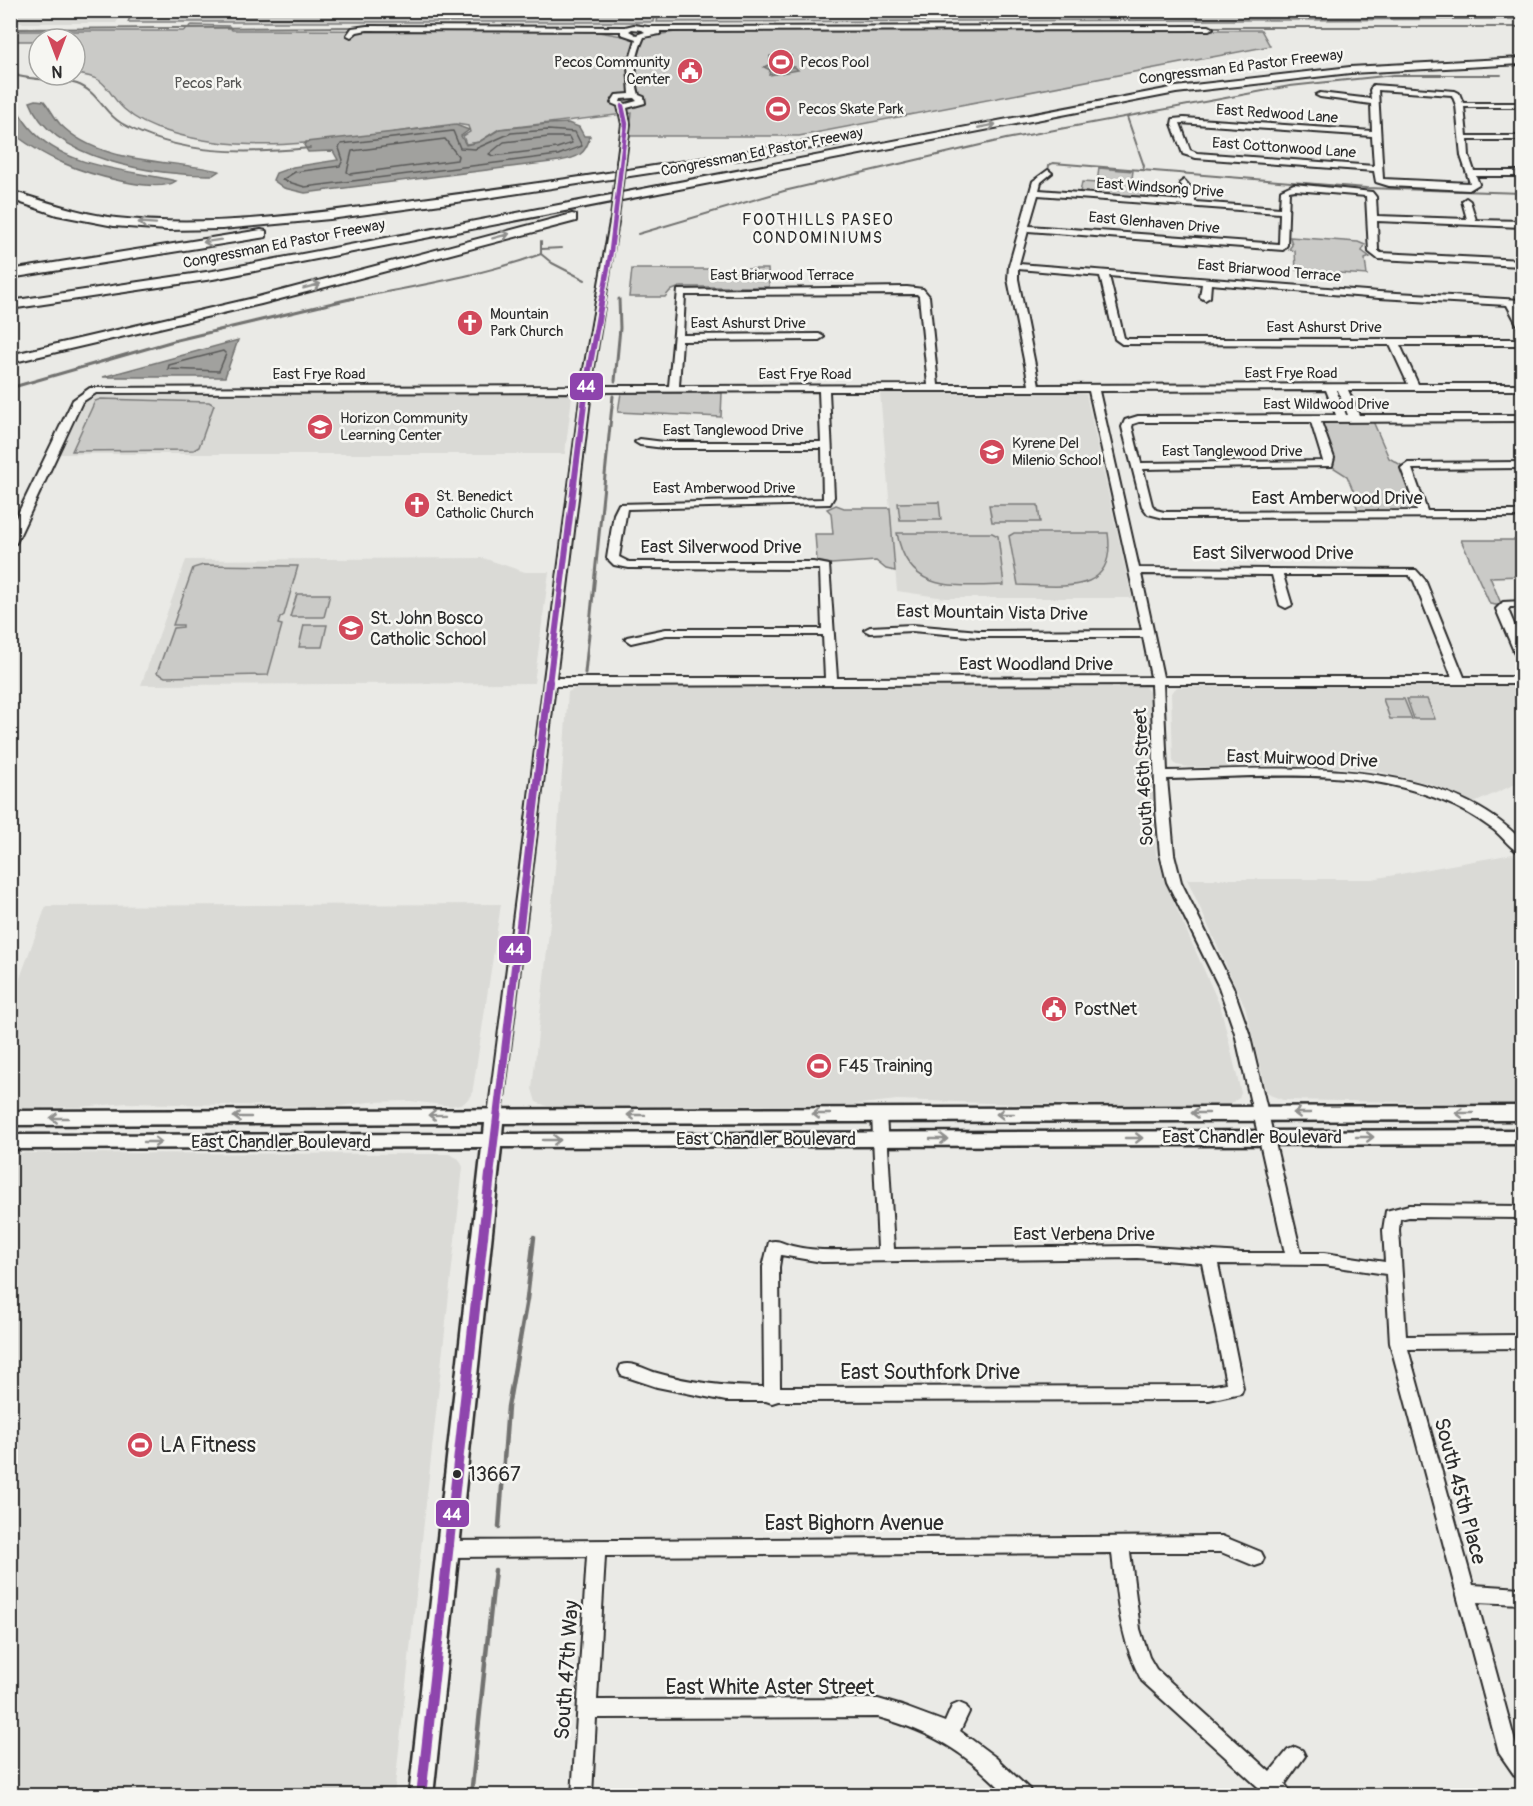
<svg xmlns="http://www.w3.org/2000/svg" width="1533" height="1806" viewBox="0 0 1533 1806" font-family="Pangolin,sans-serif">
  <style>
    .built { fill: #dadad6 }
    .green { fill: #cacac7; stroke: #7a7a79; stroke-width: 1.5 }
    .water { fill: #a1a19e; stroke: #727270; stroke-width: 1.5 }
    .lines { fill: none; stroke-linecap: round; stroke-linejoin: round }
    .shore { stroke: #5a5a59; stroke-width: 1.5 }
    .stream-far2 { stroke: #727270; stroke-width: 2 }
    .stream-far1 { stroke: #727270; stroke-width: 3 }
    .stream { stroke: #727270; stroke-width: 4.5 }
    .minor-casing { stroke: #2b2b2b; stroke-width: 4 }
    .major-casing { stroke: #2b2b2b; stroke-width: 5 }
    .highway-casing { stroke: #2b2b2b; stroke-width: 4 }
    .minor { fill: #f6f6f2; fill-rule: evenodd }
    .major { fill: #f6f6f2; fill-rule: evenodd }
    .highway { fill: #f6f6f2; fill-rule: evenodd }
    .minor-bridge-casing { stroke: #2b2b2b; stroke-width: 11; stroke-linecap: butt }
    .minor-bridge { stroke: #f6f6f2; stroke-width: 8 }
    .bus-1-far3-casing { stroke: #f6f6f2; stroke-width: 8 }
    .bus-1-far2-casing { stroke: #f6f6f2; stroke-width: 10 }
    .bus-1-far1-casing { stroke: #f6f6f2; stroke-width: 12 }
    .bus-1-casing { stroke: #f6f6f2; stroke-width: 14 }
    .bus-1-far3 { stroke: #8e44ad; stroke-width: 4.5 }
    .bus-1-far2 { stroke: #8e44ad; stroke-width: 6 }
    .bus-1-far1 { stroke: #8e44ad; stroke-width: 8 }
    .bus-1 { stroke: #8e44ad; stroke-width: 10 }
    .oneway { stroke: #90908e }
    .bus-dot { fill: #2b2b2b; stroke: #f6f6f2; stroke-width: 2 }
    .labels { text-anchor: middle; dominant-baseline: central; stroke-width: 5; stroke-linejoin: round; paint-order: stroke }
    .far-poi-label { font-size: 15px; fill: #2b2b2b; stroke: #f6f6f2; text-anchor: start }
    .far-street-label { font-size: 15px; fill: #2b2b2b; stroke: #f6f6f2 }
    .far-park-label { font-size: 15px; fill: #535352; stroke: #f6f6f2 }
    .far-neighbourhood-label { font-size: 16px; letter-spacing: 1.5px; fill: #2b2b2b; stroke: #f6f6f2 }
    .street-label { font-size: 18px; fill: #2b2b2b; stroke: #f6f6f2 }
    .poi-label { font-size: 18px; fill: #2b2b2b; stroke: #f6f6f2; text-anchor: start }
    .near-bus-label { font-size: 20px; fill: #2b2b2b; stroke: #f6f6f2; text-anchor: start }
    .near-street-label { font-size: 21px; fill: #2b2b2b; stroke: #f6f6f2 }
    .near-poi-label { font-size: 21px; fill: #2b2b2b; stroke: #f6f6f2; text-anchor: start }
    .line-badge { stroke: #f6f6f2; stroke-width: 2 }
    .badge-label { font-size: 16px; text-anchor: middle; font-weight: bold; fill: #fff }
  </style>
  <rect width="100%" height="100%" fill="#eaeae6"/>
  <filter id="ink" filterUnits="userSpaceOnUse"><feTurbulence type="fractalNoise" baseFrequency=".0167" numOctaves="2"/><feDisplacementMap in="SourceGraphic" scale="12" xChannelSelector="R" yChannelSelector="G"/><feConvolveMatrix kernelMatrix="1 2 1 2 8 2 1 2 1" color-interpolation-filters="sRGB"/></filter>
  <g filter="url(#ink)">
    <g class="built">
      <path d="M10,11L11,10L124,11L116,23H11Z"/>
      <path d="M561,392L572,396L565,454H60L86,398L97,393Z"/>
      <path d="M880,392H1072L1086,394L1132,598H945L897,591Z"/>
      <path d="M483,558L525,572H549L534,683L141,685L186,560Z"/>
      <path d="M1514,684L1522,705V781L1474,803L1431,784L1372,770L1338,767H1187L1176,765L1173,761L1171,693L1177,687Z"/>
      <path d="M578,687H1145L1149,692L1156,854L1170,894L1221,1008L1241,1093L1239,1098L1228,1105H1207L1017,1104L897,1100L852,1105L547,1106L536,1102L532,1089L553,895L568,692Z"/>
      <path d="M1513,854L1522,865V1104L1283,1100L1270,1095L1266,1091L1245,1007L1187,879H1372Z"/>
      <path d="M501,904L472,1095L464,1103L451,1106L410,1101L369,1102L333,1107L127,1103L81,1107L11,1108V1003L46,906Z"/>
      <path d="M11,1153L449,1154L459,1159L463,1167L394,1795H11Z"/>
    </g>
    <g class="green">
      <path d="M133,10H655V11L653,22H128Z"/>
      <path d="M659,11L1522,10V19L657,22Z"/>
      <path d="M192,25L229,26L232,30L592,31L623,36H649L682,31L747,30H1261L1270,46L799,136H629L632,113L499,129L479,142L466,144L463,136L470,132L468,126L456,124C363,135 260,160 169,132C153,128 136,120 124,109C103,89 111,78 75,74V39H39V70L32,52L38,41H11L10,31H183Z"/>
      <path d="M1099,168L1133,171L1131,185L1146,187L1145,197L1080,192L1082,182L1097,183Z"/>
      <path d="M1290,237L1358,242L1365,245L1362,251L1370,257L1365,259L1367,275L1296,270L1295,251L1289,249L1292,245Z"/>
      <path d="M632,269H768L769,287H680L670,291L665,297H629Z"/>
      <path d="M621,393H722L721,417L618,412Z"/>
      <path d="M101,399L209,402L214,405L199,447L194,450L72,451L95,401Z"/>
      <path d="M1315,419H1372L1389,458L1406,468L1423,514L1360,515L1355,502H1358L1347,476L1328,464Z"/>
      <path d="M939,502L941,520H900L898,503Z"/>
      <path d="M836,505L844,508H890L895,571L886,569L876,561L831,564L817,561L815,534H833L831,513L827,509Z"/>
      <path d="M989,505H1038L1040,522H992Z"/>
      <path d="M897,533H992L998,536L1004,585C954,586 908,594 897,533Z"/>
      <path d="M1014,533H1108C1117,596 1063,586 1018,585L1009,536Z"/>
      <path d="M1461,540H1522V576L1490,577L1502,606L1490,604Z"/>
      <path d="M203,565L298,566L284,615L280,618L278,624L282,625L268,675L165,677L157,673L173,628L183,627V625H173L193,568Z"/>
      <path d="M297,594H330L324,617H290Z"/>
      <path d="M304,625H327L322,647H299Z"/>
      <path d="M1383,699H1404L1412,719H1390Z"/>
      <path d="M1407,699H1427L1435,719H1414Z"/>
    </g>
    <g class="water">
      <path d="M770,56H791L792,64L774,65L795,67L798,70L769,75L770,70L764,67L770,64Z"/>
      <path d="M36,100L44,101C50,108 54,117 60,124C100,165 168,159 219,171L213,175C158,176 52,161 30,102Z"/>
      <path d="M10,105H14C19,113 24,121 30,128C65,169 128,169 176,181C157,195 85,173 63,163C46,156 30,146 15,135L11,128Z"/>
      <path d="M548,124L568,123L579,127L584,136H590C586,155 577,158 559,161L305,193L284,188L273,180L276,173L293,167L338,160L333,151L308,152L304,145L306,142L456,125L469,130L461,136L466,145L479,142L500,129Z"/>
      <path d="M238,340L225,377H103Z"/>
    </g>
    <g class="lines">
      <g class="shore">
        <path d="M548,130L575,132L582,146L558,155L305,187L282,180L295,172L340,166L343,160L339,148L341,144L453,131L460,148L475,149L511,133Z"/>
        <path d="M549,137H569L572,143L557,148L493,156L489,154L504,142Z"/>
        <path d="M445,139L458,156L457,160L350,174L347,172L352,151Z"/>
        <path d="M223,351L226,354L219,371L168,369L169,365Z"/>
      </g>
      <g class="stream-far2">
        <path d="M539,27H631"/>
        <path d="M641,27L1174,26"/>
        <path d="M1205,27H1522"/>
        <path d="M10,29L361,27"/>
        <path d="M10,61L18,76C37,81 58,78 77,84C97,91 104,113 121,123C179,156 246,154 310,148"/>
        <path d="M1127,117L1144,166L1143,170"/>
        <path d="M1048,173L1049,165L1053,163L1366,188L1522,193"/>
        <path d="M638,234L784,191L1006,139L1290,86L1394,75H1501"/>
        <path d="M541,249L562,248"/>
        <path d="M541,254L552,263L585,280"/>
        <path d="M347,300C412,286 478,277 541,254V241"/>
      </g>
      <g class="stream-far1">
        <path d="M615,381L620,328L619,299"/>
        <path d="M10,388L177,340L354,298"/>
        <path d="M585,673L613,396"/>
      </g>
      <g class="stream">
        <path d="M499,1527L508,1407L527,1299L534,1237"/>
        <path d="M471,1796L495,1570"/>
      </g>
      <g class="minor-casing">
        <g id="minor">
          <path d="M634,25L648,27L1209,26L1213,28L1209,30L660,31V34L644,37C635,56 633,75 639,95L644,97L645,103L627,108L630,124L625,163L621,166L617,163L622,124L618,106L611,103L616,95L630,94L628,66L636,39L621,34V31L367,30L357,32L351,37L347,35L352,28L367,26L625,27ZM632,29L642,30L645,32L636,35L629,31ZM634,98L637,101L626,104L620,102L621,99Z"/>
          <path d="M1373,85L1455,91L1459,93L1463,103H1522V107H1464L1467,136H1522V140H1468L1469,156L1474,171H1522V176H1476L1479,184L1469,190L1389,186L1376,182L1374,171L1196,158L1183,154L1172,124L1173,119L1184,118L1372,131L1371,104L1320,97L1316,95L1320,93L1371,99L1370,90ZM1378,90L1452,95L1456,105L1461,156L1470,183L1383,179ZM1180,123L1372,136L1374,166L1197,153L1190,150Z"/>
          <path d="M1048,170L1052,173L1041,182L1039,190L1186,201L1187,192L1180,183L1184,180L1195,192V202L1280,208L1281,190L1294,184L1372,192L1376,197L1377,216L1467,219L1462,201L1466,198L1470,201L1476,220L1522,221V227L1377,221L1378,251L1381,253L1522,260V266L1378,259L1369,252L1366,196L1295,190L1289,191L1287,245L1283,250L1028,231L1019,264L1379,292L1522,300V306H1517L1522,316V327L1517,324L1507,305L1379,298L1211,284L1210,297L1205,300L1200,297L1202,284L1109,276L1124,338L1127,339H1522V345H1400L1418,384H1522V390H1348L1359,415H1522V421L1321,422L1334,458L1332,466L1143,469L1152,505L1156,510L1164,512L1417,511L1401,468L1408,463L1522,462V468L1412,469L1427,511H1522V517L1164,518L1148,514L1142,506L1122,427L1125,420L1138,416L1336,415L1326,390L1099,391L1139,568L1416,570L1425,580L1464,677H1522V684H1163L1167,771C1277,769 1439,753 1522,841V853C1512,851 1503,837 1494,830C1479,819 1461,808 1443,801C1357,765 1257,777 1167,779L1174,854L1181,882L1233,987L1249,1033L1301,1253H1324L1385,1262L1383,1230L1386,1211L1409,1205L1522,1206V1218L1409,1217L1400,1219L1399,1230L1406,1336L1522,1335V1348L1408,1349L1473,1585L1522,1588V1604L1477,1602L1517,1749L1522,1755V1778L1515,1776L1499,1753L1390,1343L1386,1274L1324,1265L1218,1264L1243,1388L1241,1393L1209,1400L778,1401L772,1403L766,1401H726L657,1387L621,1375L619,1370L621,1365C632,1361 646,1370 657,1373C692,1383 727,1387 764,1387L763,1267L769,1242C778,1239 784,1244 792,1246C819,1253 850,1249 878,1249L872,1114L874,1110H884L886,1114L894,1249L1137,1246L1242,1253H1285L1235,1033L1219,987L1167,882L1160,854L1156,810L1151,684L555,686L502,1115L500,1119H490L488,1115L581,392L96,393L82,402L16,543L10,546V530L73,400L90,388L581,386L610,222L614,219L618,222L591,386H669L678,290L907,287L923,289L929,296L938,385H1029L1008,279L1009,266L1033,181ZM1038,195L1280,213L1279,244L1029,226ZM1018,269L1100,276L1115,339L1122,344L1390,345L1408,384L1039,385L1018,279ZM917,294L919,296L928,385L679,386L682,341L819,340L824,337L819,334L683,335L685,295ZM1336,390H1338L1348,415H1346ZM819,391L821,442H664L640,439L635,442L640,445L664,448H822L823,499L619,504L614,514L607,558L614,565L629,568L820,569L822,629H666L627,637L625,639L631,643L666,635H823L825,678H556L591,392ZM829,391H1089L1142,630L979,631L912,625L870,627L864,630L870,633L912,631L979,637H1143L1151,677L837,678L829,565L813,562H629L619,557L627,509L830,504L834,497ZM1139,422H1311L1323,461L1141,463L1132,427L1133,424ZM1141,574L1272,575L1280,605L1286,608L1292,605L1283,575H1409L1414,581L1452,677H1163ZM781,1255L822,1262L1137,1258L1202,1263L1226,1383L1209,1386L780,1387L779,1267Z"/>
          <path d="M1522,601V607H1510L1508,610L1522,643V660L1516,656L1496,609L1503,602Z"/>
          <path d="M1222,1536L1261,1552L1264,1558L1261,1564L1255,1566L1221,1552H1130L1140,1629L1149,1657L1156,1669L1270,1772L1288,1750L1295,1747L1302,1750L1305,1756L1285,1784L1293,1796H1268L1142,1681C1120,1640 1117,1598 1112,1553L605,1556L597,1700L878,1699L902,1706L945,1722L952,1706L959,1703L966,1706L969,1712L960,1731L995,1757L1029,1789L1032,1796H1008C966,1753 936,1733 878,1717L596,1718L592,1796H572L587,1556L450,1557L444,1555L441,1549L444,1543L450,1541Z"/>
        </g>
      </g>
      <g class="major-casing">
        <path id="major" d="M1522,1106V1120L503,1123L502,1134L1522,1130V1144L501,1147L433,1796H409L482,1147L10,1149V1135L484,1134L485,1123L10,1125V1111Z"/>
      </g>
      <g class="highway-casing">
        <g id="highway">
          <path d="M1522,58V64L1350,73L1176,93L213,279L10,309V301L213,271L1176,87L1350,67Z"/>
          <path d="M835,137L841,141L839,144L486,198L330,219L222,229L167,230L114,226L57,215L10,199V191C46,201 79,214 116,218C218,229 321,212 422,199C560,181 698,160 835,137Z"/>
          <path d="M572,214L576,215V221L261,304L10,363V355L254,298Z"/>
          <path d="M261,230L266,231V237L10,278V270Z"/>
        </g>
      </g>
      <use href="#minor" class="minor"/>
      <use href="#major" class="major"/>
      <use href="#highway" class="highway"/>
      <g class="minor-bridge-casing">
        <path id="minor-bridge" d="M614,222L621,163"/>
      </g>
      <use href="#minor-bridge" class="minor-bridge"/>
      <g class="bus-1-far3-casing">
        <path id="bus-1-far3" d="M602,300L611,251L626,124L622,106"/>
      </g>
      <g class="bus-1-far2-casing">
        <path id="bus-1-far2" d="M549,684L587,381L602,298"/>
      </g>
      <g class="bus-1-far1-casing">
        <path id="bus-1-far1" d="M490,1176L549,682"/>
      </g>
      <g class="bus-1-casing">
        <path id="bus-1" d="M421,1796L490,1174"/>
      </g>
      <use href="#bus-1-far3" class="bus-1-far3"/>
      <use href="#bus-1-far2" class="bus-1-far2"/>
      <use href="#bus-1-far1" class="bus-1-far1"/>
      <use href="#bus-1" class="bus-1"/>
    </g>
    <defs><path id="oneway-shaft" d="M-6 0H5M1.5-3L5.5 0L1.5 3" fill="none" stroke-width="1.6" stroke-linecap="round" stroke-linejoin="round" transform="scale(1.5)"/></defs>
    <g class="oneway">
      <use href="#oneway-shaft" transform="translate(987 126) rotate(-11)"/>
      <use href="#oneway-shaft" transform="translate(147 223) rotate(-176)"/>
      <use href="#oneway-shaft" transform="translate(501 236) rotate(-15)"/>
      <use href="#oneway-shaft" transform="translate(212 241) rotate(171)"/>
      <use href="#oneway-shaft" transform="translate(312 286) rotate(-15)"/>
      <use href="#oneway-shaft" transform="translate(1200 1113) rotate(180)"/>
      <use href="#oneway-shaft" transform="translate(1302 1113) rotate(180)"/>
      <use href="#oneway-shaft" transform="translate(1464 1113) rotate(180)"/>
      <use href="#oneway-shaft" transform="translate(821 1114) rotate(180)"/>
      <use href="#oneway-shaft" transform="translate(1005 1114) rotate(180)"/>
      <use href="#oneway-shaft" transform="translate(437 1115) rotate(179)"/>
      <use href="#oneway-shaft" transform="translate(636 1115) rotate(180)"/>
      <use href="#oneway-shaft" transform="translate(242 1117) rotate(180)"/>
      <use href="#oneway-shaft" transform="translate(59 1118) rotate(180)"/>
      <use href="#oneway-shaft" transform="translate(1365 1137)"/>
      <use href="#oneway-shaft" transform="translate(1134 1138)"/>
      <use href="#oneway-shaft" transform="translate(939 1139)"/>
      <use href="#oneway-shaft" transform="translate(552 1140)"/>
      <use href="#oneway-shaft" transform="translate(153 1142)"/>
    </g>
  </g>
  <defs>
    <g id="stadium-disc" transform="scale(1.35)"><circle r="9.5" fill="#d1495b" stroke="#f6f6f2"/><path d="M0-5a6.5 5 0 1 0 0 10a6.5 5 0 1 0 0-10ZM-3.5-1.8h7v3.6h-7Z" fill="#fff"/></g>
    <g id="civic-disc" transform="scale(1.35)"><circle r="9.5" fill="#d1495b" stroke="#f6f6f2"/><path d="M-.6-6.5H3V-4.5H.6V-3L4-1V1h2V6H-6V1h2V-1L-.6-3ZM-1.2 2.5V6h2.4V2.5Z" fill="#fff"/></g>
    <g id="church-disc" transform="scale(1.35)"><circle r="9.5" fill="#d1495b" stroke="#f6f6f2"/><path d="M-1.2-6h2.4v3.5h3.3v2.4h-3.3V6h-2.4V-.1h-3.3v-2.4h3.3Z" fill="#fff"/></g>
    <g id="school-disc" transform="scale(1.35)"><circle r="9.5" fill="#d1495b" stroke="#f6f6f2"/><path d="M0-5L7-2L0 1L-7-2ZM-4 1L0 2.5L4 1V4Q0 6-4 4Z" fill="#fff"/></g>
  </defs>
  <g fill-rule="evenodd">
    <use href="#stadium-disc" x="781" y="62"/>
    <use href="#civic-disc" x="690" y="71"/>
    <use href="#stadium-disc" x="778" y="109"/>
    <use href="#church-disc" x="470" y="323"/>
    <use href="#school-disc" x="320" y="427"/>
    <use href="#school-disc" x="992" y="452"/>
    <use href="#church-disc" x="417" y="505"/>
    <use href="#school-disc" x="351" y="628"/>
    <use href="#civic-disc" x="1054" y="1009"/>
    <use href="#stadium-disc" x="819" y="1066"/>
    <use href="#stadium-disc" x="140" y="1445"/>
  </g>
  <circle class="bus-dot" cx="457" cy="1474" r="5"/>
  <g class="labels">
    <g class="far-poi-label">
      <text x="670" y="62" text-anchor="end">Pecos Community<tspan x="670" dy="17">Center</tspan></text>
      <text x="800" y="62">Pecos Pool</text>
      <text x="798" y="109">Pecos Skate Park</text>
      <text x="490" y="314">Mountain<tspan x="490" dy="17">Park Church</tspan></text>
      <text x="340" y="418">Horizon Community<tspan x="340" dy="17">Learning Center</tspan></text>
      <text x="1012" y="443">Kyrene Del<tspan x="1012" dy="17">Milenio School</tspan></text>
      <text x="436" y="496">St. Benedict<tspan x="436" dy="17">Catholic Church</tspan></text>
    </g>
    <g class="far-street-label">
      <text transform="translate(1241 67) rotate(-7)">Congressman Ed Pastor Freeway</text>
      <text transform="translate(1277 114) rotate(4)">East Redwood Lane</text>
      <text transform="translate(1284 148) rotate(4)">East Cottonwood Lane</text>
      <text transform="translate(762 152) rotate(-11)">Congressman Ed Pastor Freeway</text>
      <text transform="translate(1160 188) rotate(4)">East Windsong Drive</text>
      <text transform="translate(1154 223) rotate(5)">East Glenhaven Drive</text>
      <text transform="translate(284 244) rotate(-11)">Congressman Ed Pastor Freeway</text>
      <text transform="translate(1269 271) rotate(5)">East Briarwood Terrace</text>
      <text x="782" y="275">East Briarwood Terrace</text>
      <text x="748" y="323">East Ashurst Drive</text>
      <text x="1324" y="327">East Ashurst Drive</text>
      <text x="1291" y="373">East Frye Road</text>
      <text x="319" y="374">East Frye Road</text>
      <text x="805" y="374">East Frye Road</text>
      <text x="1326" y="404">East Wildwood Drive</text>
      <text x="733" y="430">East Tanglewood Drive</text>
      <text x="1232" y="451">East Tanglewood Drive</text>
      <text x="724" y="488">East Amberwood Drive</text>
    </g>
    <g class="far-park-label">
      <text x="208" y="83">Pecos Park</text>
    </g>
    <g class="far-neighbourhood-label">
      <text x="818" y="220">FOOTHILLS PASEO<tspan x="818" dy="18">CONDOMINIUMS</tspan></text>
    </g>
    <g class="street-label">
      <text x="1337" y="498">East Amberwood Drive</text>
      <text x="721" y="547">East Silverwood Drive</text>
      <text x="1273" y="553">East Silverwood Drive</text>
      <text transform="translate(992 613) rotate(1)">East Mountain Vista Drive</text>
      <text x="1036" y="664">East Woodland Drive</text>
      <text transform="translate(1302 759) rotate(2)">East Muirwood Drive</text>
      <text transform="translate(1144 777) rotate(-93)">South 46th Street</text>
      <text x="1252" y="1137">East Chandler Boulevard</text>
      <text x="766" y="1139">East Chandler Boulevard</text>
      <text x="281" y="1142">East Chandler Boulevard</text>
      <text x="1084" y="1234">East Verbena Drive</text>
    </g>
    <g class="poi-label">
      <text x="370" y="618">St. John Bosco<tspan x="370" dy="21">Catholic School</tspan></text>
      <text x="1074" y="1009">PostNet</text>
      <text x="838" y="1066">F45 Training</text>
    </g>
    <g class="near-bus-label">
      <text x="468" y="1474">13667</text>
    </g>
    <g class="near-street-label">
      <text x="930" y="1372">East Southfork Drive</text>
      <text transform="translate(1460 1491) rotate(75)">South 45th Place</text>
      <text x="854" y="1523">East Bighorn Avenue</text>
      <text transform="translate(567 1670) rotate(-86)">South 47th Way</text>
      <text x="770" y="1687">East White Aster Street</text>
    </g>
    <g class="near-poi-label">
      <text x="160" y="1445">LA Fitness</text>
    </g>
  </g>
  <g class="line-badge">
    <rect x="569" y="372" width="35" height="29" rx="6" fill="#8e44ad"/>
    <rect x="498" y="935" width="34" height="29" rx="6" fill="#8e44ad"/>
    <rect x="435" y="1499" width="35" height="29" rx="6" fill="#8e44ad"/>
  </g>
  <g class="badge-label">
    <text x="586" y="392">44</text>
    <text x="515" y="955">44</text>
    <text x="452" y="1520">44</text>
  </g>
  <rect width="1533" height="1806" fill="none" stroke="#f6f6f2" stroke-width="36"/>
  <rect x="18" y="18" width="1497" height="1770" fill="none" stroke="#2b2b2b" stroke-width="2" filter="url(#ink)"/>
  <g transform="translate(57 57) rotate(180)"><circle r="28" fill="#f6f6f2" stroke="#a5a5a2" stroke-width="1.5"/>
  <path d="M0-4.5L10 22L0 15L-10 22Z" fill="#d1495b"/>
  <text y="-9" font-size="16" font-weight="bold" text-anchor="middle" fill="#2b2b2b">N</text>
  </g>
</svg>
